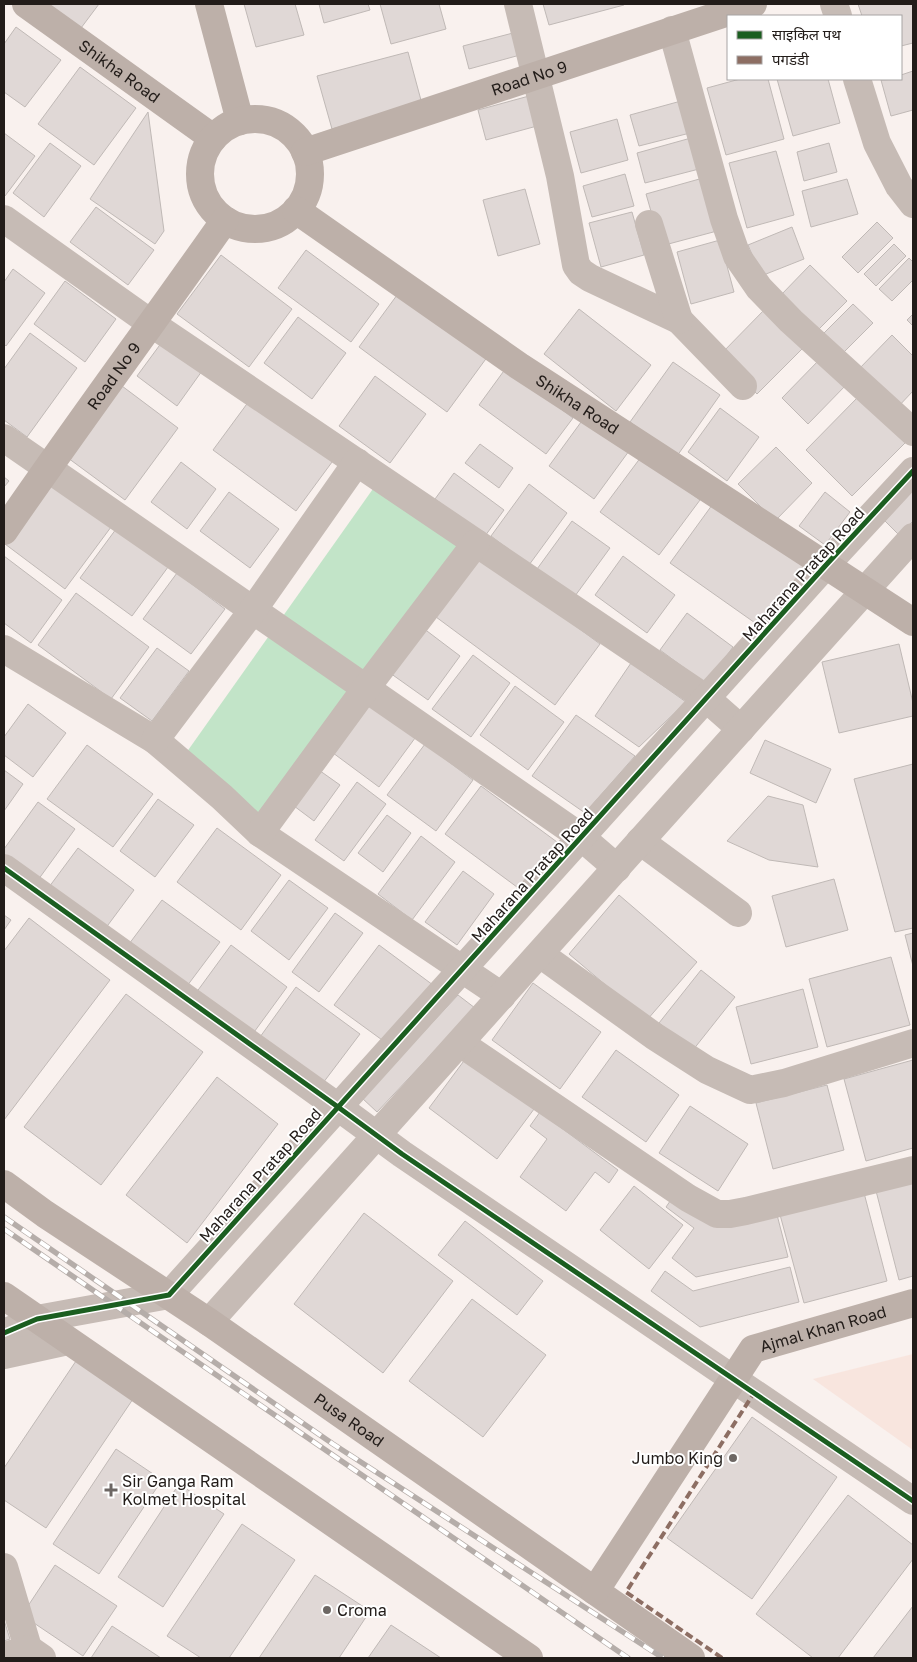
<svg xmlns="http://www.w3.org/2000/svg" width="917" height="1662" viewBox="0 0 917 1662" font-family="'Golos Text','Noto Sans Devanagari',sans-serif">
  <style>
    .built { fill: #f8e5de }
    .green { fill: #c2e4c8 }
    .building { fill: #e0d8d6; stroke: #c0b9b6 }
    .lines { fill: none; stroke-linecap: round; stroke-linejoin: round }
    .street { stroke: #c6bbb5; stroke-width: 28 }
    .secondary { stroke: #bdb0a9; stroke-width: 28 }
    .rail-casing { stroke: #b5ada9; stroke-width: 5.5 }
    .rail { stroke: #fff; stroke-width: 4; stroke-dasharray: 11; stroke-linecap: butt }
    .quiet { stroke: #8d6e63; stroke-width: 4; stroke-dasharray: 8 4; stroke-linecap: butt }
    .cycleway-casing { stroke: #fff; stroke-width: 8 }
    .cycleway { stroke: #1b5e20; stroke-width: 5 }
    .poi-dot { fill: #6d6764; stroke: #fff; stroke-width: 2 }
    .labels { text-anchor: middle; dominant-baseline: central; stroke-width: 4; stroke-linejoin: round; paint-order: stroke }
    .street-label { font-size: 16px; fill: #221c19; stroke: #fff }
    .poi-label { font-size: 16px; fill: #221c19; stroke: #fff; text-anchor: start }
  </style>
  <rect width="100%" height="100%" fill="#f9f1ee"/>
  <path class="built" d="M913,1354V1450L813,1379Z"/>
  <path class="green" d="M375,486L466,551L270,828L179,763Z"/>
  <g class="building">
    <path d="M40,4H99L78,32Z"/>
    <path d="M244,4H295L304,35L256,47Z"/>
    <path d="M319,4H368L370,10L324,23Z"/>
    <path d="M380,4H439L446,29L391,44Z"/>
    <path d="M543,4H624V5L549,25Z"/>
    <path d="M858,4H913V43L901,46V16H862Z"/>
    <path d="M16,27L61,60L25,107L4,92V44Z"/>
    <path d="M513,33L520,55L469,69L463,46Z"/>
    <path d="M408,52L422,104L332,129L317,76Z"/>
    <path d="M80,67L136,108L94,165L38,124Z"/>
    <path d="M913,71V110L891,116L881,80L901,79V75Z"/>
    <path d="M740,79H768L784,139L726,155L707,88Z"/>
    <path d="M777,79H828L840,123L793,136Z"/>
    <path d="M529,96L537,126L486,140L478,110Z"/>
    <path d="M681,101L690,133L639,146L630,115Z"/>
    <path d="M148,112L164,231L155,244L90,199Z"/>
    <path d="M617,119L628,160L581,173L570,132Z"/>
    <path d="M4,133L35,156L5,196L4,195Z"/>
    <path d="M691,138L699,169L645,183L637,153Z"/>
    <path d="M50,143L81,166L44,217L13,193Z"/>
    <path d="M829,143L837,172L804,181L797,152Z"/>
    <path d="M776,151L794,215L747,228L729,163Z"/>
    <path d="M625,174L634,206L592,217L583,186Z"/>
    <path d="M703,178L717,231L661,246L646,194Z"/>
    <path d="M847,179L858,214L811,227L802,191Z"/>
    <path d="M525,189L540,244L498,256L483,200Z"/>
    <path d="M96,207L154,250L128,285L70,242Z"/>
    <path d="M632,212L644,255L601,267L589,223Z"/>
    <path d="M877,222L893,238L858,273L842,257Z"/>
    <path d="M792,227L804,259L761,276L748,245Z"/>
    <path d="M720,240L734,292L691,304L677,252Z"/>
    <path d="M894,244L906,256L876,286L864,274Z"/>
    <path d="M306,250L379,304L351,342L278,288Z"/>
    <path d="M221,255L292,309L249,367L177,314Z"/>
    <path d="M909,258L913,262V280L892,301L879,289Z"/>
    <path d="M810,265L847,301L817,331L781,295Z"/>
    <path d="M13,269L45,293L6,346L4,344V282Z"/>
    <path d="M65,281L116,319L85,362L34,324Z"/>
    <path d="M400,291L488,356L447,412L359,347Z"/>
    <path d="M853,304L873,323L839,357L820,337Z"/>
    <path d="M767,307L806,345L757,394L719,356Z"/>
    <path d="M579,309L651,365L616,411L544,354Z"/>
    <path d="M913,314V326L907,320Z"/>
    <path d="M298,317L346,353L312,399L264,363Z"/>
    <path d="M30,333L77,368L27,437L4,420V369Z"/>
    <path d="M892,335L913,356V391L896,409L857,371Z"/>
    <path d="M162,342L202,371L177,406L137,376Z"/>
    <path d="M821,358L847,384L808,424L782,398Z"/>
    <path d="M673,362L720,395L677,456L630,422Z"/>
    <path d="M506,368L573,418L546,454L479,405Z"/>
    <path d="M375,376L426,414L390,463L339,426Z"/>
    <path d="M122,386L178,428L125,500L68,458Z"/>
    <path d="M859,396L906,442L852,496L806,450Z"/>
    <path d="M252,397L335,458L296,511L213,450Z"/>
    <path d="M720,408L759,437L727,481L688,452Z"/>
    <path d="M584,418L629,451L594,499L549,466Z"/>
    <path d="M480,444L513,468L499,488L465,463Z"/>
    <path d="M776,447L812,483L775,521L738,484Z"/>
    <path d="M641,457L700,500L659,555L600,512Z"/>
    <path d="M181,462L216,489L187,529L151,502Z"/>
    <path d="M454,473L504,510L485,536L435,499Z"/>
    <path d="M4,477L9,481L4,487Z"/>
    <path d="M53,479L114,523L65,589L5,544Z"/>
    <path d="M913,480V521L899,535L879,515Z"/>
    <path d="M529,484L567,513L529,565L491,536Z"/>
    <path d="M229,492L279,529L250,568L200,531Z"/>
    <path d="M825,492L850,512L825,545L799,526Z"/>
    <path d="M715,501L812,567L758,625L670,563Z"/>
    <path d="M572,521L610,548L575,596L537,569Z"/>
    <path d="M119,525L171,563L132,616L80,578Z"/>
    <path d="M4,556L62,600L31,643L4,623Z"/>
    <path d="M481,556L600,644L555,705L436,617Z"/>
    <path d="M623,556L675,595L647,633L595,595Z"/>
    <path d="M177,573L225,609L191,654L143,619Z"/>
    <path d="M76,593L149,647L111,699L38,645Z"/>
    <path d="M687,613L733,647L706,684L660,650Z"/>
    <path d="M423,628L460,656L428,700L390,673Z"/>
    <path d="M899,644L913,703V716L839,733L822,662Z"/>
    <path d="M157,648L189,671L152,721L120,698Z"/>
    <path d="M473,655L510,683L471,737L432,709Z"/>
    <path d="M631,663L686,702L639,747L595,716Z"/>
    <path d="M515,686L564,722L528,770L480,735Z"/>
    <path d="M368,697L418,734L379,787L329,750Z"/>
    <path d="M28,704L66,733L33,777L4,755V737Z"/>
    <path d="M576,715L635,756L585,813L532,776Z"/>
    <path d="M765,740L831,769L816,803L750,773Z"/>
    <path d="M425,744L473,780L436,831L387,795Z"/>
    <path d="M87,745L153,794L113,847L47,799Z"/>
    <path d="M913,764V928L895,932L854,779Z"/>
    <path d="M316,768L340,785L314,821L290,803Z"/>
    <path d="M4,770L23,784L4,811Z"/>
    <path d="M357,782L386,804L344,861L315,840Z"/>
    <path d="M481,786L557,842L521,890L445,834Z"/>
    <path d="M768,796L803,805L818,867L769,860L727,841Z"/>
    <path d="M158,799L194,825L155,877L120,851Z"/>
    <path d="M38,802L75,829L38,880L4,855V849Z"/>
    <path d="M387,815L411,833L383,872L358,853Z"/>
    <path d="M217,828L281,875L241,930L177,882Z"/>
    <path d="M421,836L455,862L412,920L378,894Z"/>
    <path d="M78,848L134,890L105,929L49,887Z"/>
    <path d="M463,871L494,894L457,945L425,922Z"/>
    <path d="M834,879L848,930L786,947L772,896Z"/>
    <path d="M289,880L328,908L289,960L251,931Z"/>
    <path d="M619,895L697,962L647,1020L569,954Z"/>
    <path d="M162,900L220,942L187,986L129,944Z"/>
    <path d="M335,913L363,933L319,992L292,972Z"/>
    <path d="M4,915L11,920L4,930Z"/>
    <path d="M29,918L110,980L4,1120V951Z"/>
    <path d="M913,933V966L905,935Z"/>
    <path d="M231,945L287,987L249,1039L193,997Z"/>
    <path d="M379,945L433,985L389,1045L334,1005Z"/>
    <path d="M891,957L910,1025L827,1047L809,979Z"/>
    <path d="M701,970L735,997L693,1050L659,1023Z"/>
    <path d="M533,983L601,1032L560,1089L492,1040Z"/>
    <path d="M296,987L360,1034L323,1083L260,1037Z"/>
    <path d="M803,989L818,1047L751,1064L736,1007Z"/>
    <path d="M126,994L203,1052L101,1185L24,1127Z"/>
    <path d="M458,995L475,1008L377,1112L362,1098Z"/>
    <path d="M616,1050L679,1095L646,1142L582,1097Z"/>
    <path d="M469,1054L537,1105L497,1159L429,1108Z"/>
    <path d="M913,1060V1148L866,1161L844,1079Z"/>
    <path d="M217,1077L278,1124L187,1243L126,1195Z"/>
    <path d="M827,1085L844,1150L773,1169L756,1103Z"/>
    <path d="M690,1106L748,1144L718,1191L659,1153Z"/>
    <path d="M540,1112L618,1170L609,1183L595,1172L566,1211L520,1177L547,1139L530,1126Z"/>
    <path d="M913,1177V1276L899,1280L875,1187Z"/>
    <path d="M634,1186L683,1225L649,1269L600,1230Z"/>
    <path d="M863,1189L887,1281L804,1303L779,1211Z"/>
    <path d="M675,1194L776,1211L788,1257L696,1277L672,1258L694,1228L666,1207Z"/>
    <path d="M364,1213L453,1281L383,1373L294,1304Z"/>
    <path d="M465,1221L543,1281L517,1315L438,1255Z"/>
    <path d="M790,1267L799,1302L700,1327L651,1291L665,1271L693,1291Z"/>
    <path d="M472,1299L546,1355L483,1437L409,1381Z"/>
    <path d="M76,1361L133,1399L46,1528L4,1500V1468Z"/>
    <path d="M752,1417L837,1477L752,1599L667,1538Z"/>
    <path d="M116,1449L162,1480L99,1574L53,1544Z"/>
    <path d="M179,1484L224,1514L163,1607L118,1577Z"/>
    <path d="M848,1495L913,1545V1559L838,1658H813L756,1614Z"/>
    <path d="M242,1524L295,1560L229,1658H201L167,1636Z"/>
    <path d="M55,1565L117,1606L83,1656L22,1615Z"/>
    <path d="M315,1575L370,1611L339,1658H259Z"/>
    <path d="M913,1606V1658H873Z"/>
    <path d="M4,1620L10,1639L4,1641Z"/>
    <path d="M391,1625L441,1658H368Z"/>
    <path d="M112,1626L161,1658H91Z"/>
  </g>
  <g class="lines">
    <g class="street">
      <path d="M518,4L560,176L576,265L581,272L590,278L679,320L743,386"/>
      <path d="M834,4L838,16"/>
      <path d="M672,30L724,219L737,256L759,288L791,321L913,432"/>
      <path d="M857,79L877,143L899,186L913,204"/>
      <path d="M4,219L152,324L707,699L741,729"/>
      <path d="M649,224L679,320"/>
      <path d="M4,438L581,837L617,868"/>
      <path d="M4,649L155,740L222,797L260,833L502,996"/>
      <path d="M155,740L253,610L357,462"/>
      <path d="M260,833L366,688L476,543"/>
      <path d="M640,841L738,913"/>
      <path d="M4,868L338,1107L402,1154L913,1501"/>
      <path d="M540,954L654,1036L707,1070L750,1090L784,1083L913,1043"/>
      <path d="M460,1043L688,1198L717,1214H730L746,1211L913,1170"/>
      <path d="M209,1322L913,537"/>
      <path d="M4,1333L37,1319L169,1295L826,565L913,471"/>
      <path d="M4,1355L68,1341"/>
      <path d="M4,1567L31,1658"/>
      <path d="M4,1656L29,1649L42,1658"/>
    </g>
    <g class="secondary">
      <path id="s1" d="M26,4L213,138"/>
      <path d="M209,4L240,121"/>
      <circle cx="255" cy="174" r="55"/>
      <path id="s2" d="M305,152L753,4"/>
      <path id="s3" d="M296,210L519,366L913,622"/>
      <path id="s4" d="M4,531C76,426 152,324 225,220"/>
      <path id="s5" d="M4,1184L45,1214L209,1322L691,1658"/>
      <path d="M4,1296L529,1658"/>
      <path id="s6" d="M595,1591L753,1349L913,1303"/>
    </g>
    <g class="rail-casing">
      <g id="rail">
        <path d="M4,1217L333,1444L663,1658"/>
        <path d="M4,1229L628,1658"/>
      </g>
    </g>
    <use href="#rail" class="rail"/>
    <path class="quiet" d="M722,1658L626,1592L754,1393"/>
    <g class="cycleway-casing">
      <g id="cycleway">
        <path d="M4,868L338,1107L402,1154L913,1501"/>
        <path d="M4,1333L37,1319L169,1295L826,565L913,471"/>
      </g>
    </g>
    <use href="#cycleway" class="cycleway"/>
  </g>
  <g class="poi-dot">
    <circle cx="733" cy="1458" r="5"/>
    <path d="M108.5 1482.5h5v5h5v5h-5v5h-5v-5h-5v-5h5z"/>
    <circle cx="327" cy="1610" r="5"/>
  </g>
  <g class="labels">
    <g class="street-label">
      <text stroke="none"><textPath href="#s1" startOffset="115">Shikha Road</textPath></text>
      <text stroke="none"><textPath href="#s2" startOffset="236">Road No 9</textPath></text>
      <text stroke="none"><textPath href="#s4" startOffset="190">Road No 9</textPath></text>
      <text stroke="none"><textPath href="#s3" startOffset="342">Shikha Road</textPath></text>
      <text transform="translate(803 574) rotate(-48)">Maharana Pratap Road</text>
      <text transform="translate(532 875) rotate(-48)">Maharana Pratap Road</text>
      <text transform="translate(260 1175) rotate(-48)">Maharana Pratap Road</text>
      <text stroke="none"><textPath href="#s6" startOffset="362">Ajmal Khan Road</textPath></text>
      <text stroke="none"><textPath href="#s5" startOffset="418">Pusa Road</textPath></text>
    </g>
    <g class="poi-label">
      <text x="723" y="1458" text-anchor="end">Jumbo King</text>
      <text x="122" y="1481">Sir Ganga Ram<tspan x="122" dy="18">Kolmet Hospital</tspan></text>
      <text x="337" y="1610">Croma</text>
    </g>
  </g>
  <rect width="917" height="1662" fill="none" stroke="#221c19" stroke-width="10"/>
  <rect x="727" y="15" width="175" height="65" fill="#ffffff" stroke="#a7a4a3"/>
  <rect x="737" y="31" width="25" height="8" fill="#1b5e20" stroke="#a7a4a3"/>
  <text x="772" y="40" font-size="15" fill="#221c19">साइकिल पथ</text>
  <rect x="737" y="56" width="25" height="8" fill="#8d6e63" stroke="#a7a4a3"/>
  <text x="772" y="65" font-size="15" fill="#221c19">पगडंडी</text>
</svg>
